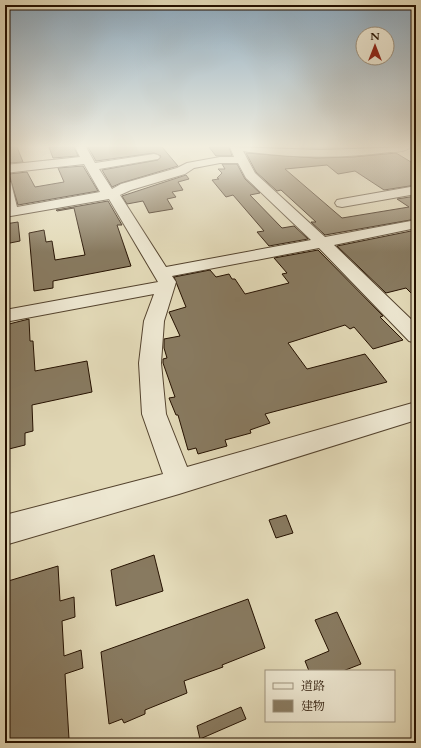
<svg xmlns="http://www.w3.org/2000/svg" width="421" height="748" viewBox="0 0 421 748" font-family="Cardo,'Noto Serif JP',serif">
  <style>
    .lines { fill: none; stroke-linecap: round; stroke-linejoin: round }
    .river { fill: #a29679; fill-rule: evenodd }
    .building { fill: #887a60; stroke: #251100 }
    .minor-casing { stroke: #54432e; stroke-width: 2 }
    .minor { fill: #ede7d1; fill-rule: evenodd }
  </style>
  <rect width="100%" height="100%" fill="#e3dab8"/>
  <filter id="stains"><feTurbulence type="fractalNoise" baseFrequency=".005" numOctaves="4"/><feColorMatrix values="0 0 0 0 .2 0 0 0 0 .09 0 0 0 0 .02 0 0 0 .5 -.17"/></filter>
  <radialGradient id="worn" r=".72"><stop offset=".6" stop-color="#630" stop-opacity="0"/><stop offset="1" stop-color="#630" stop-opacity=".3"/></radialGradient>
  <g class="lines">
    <path class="river" d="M300,147H377L375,150C353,156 330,154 307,152L302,150Z"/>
  </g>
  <g class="building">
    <path d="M6,147H17L23,162L10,163Z"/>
    <path d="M49,147H74L78,156L53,158Z"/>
    <path d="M88,147H162L178,166L121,183L112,187L102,170L158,160L161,156L154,153L96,161Z"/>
    <path d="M209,147H229L232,156H216Z"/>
    <path d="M246,153L316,158L353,157L396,153L416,165V185L384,190L355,171L338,174L327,165L285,169L342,218L409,207L397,199L416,196V219L325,235L311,222H316L281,190L277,191L256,172Z"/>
    <path d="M222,164H237L245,179L260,193L250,195L282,228L294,226L308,239L269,246L257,232L264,231L233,195L226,197L212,180L219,179L217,178L222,173L218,169H225Z"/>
    <path d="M83,166L98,191L18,205L9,174L27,172L35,187L64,182L58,168Z"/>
    <path d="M186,175L189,179L178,182L183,190L172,192L176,197L167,199L173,209L149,213L143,201L127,204L122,196Z"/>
    <path d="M108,201L122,225H117L131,266L53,281V288L34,291L29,233L44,230L46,242L52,241L55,260L85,255L74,208L57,211L56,210Z"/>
    <path d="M18,222L20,241L5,244V224Z"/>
    <path d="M416,230V298L406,288L386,293L337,246Z"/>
    <path d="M318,250L383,316L380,317L403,340L373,349L354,327L350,329L345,325L288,343L307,369L365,354L387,382L265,414L270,423L250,430L251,433L225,440L227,446L198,454L196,448L188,450L178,415H176L169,398L175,397L163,363V359L167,358L164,348V339L180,336L169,312L186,307L174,277L210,270L216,277L229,274L232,279H235L245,294L289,283L282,274L287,273L274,258Z"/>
    <path d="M29,319L30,341H33L35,371L87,361L92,392L32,405L33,431L25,433V445L5,450V325Z"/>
    <path d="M286,515L293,533L276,538L269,520Z"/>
    <path d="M154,555L163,591L116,606L111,570Z"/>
    <path d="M58,566L60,601L74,597L75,617L62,621L64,656L81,650L83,668L65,674L69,739L60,743H5V582Z"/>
    <path d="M248,599L265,648L222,665L223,667L184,681L187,693L145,710V714L124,723L122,719L109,724L101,652Z"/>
    <path d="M337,612L361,664L343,671H309L305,661L329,651L315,620Z"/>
    <path d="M241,707L246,719L200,739L197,726Z"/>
  </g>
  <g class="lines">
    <g class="minor-casing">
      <g id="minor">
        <path d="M75,147H86L95,163L154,154L158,155L160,157L158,159L99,169L112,189L121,184L177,168L187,163L220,157H234L230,147L321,150L410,147C406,152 396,152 390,152C341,159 291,158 243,151L255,173L325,237L416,220V228L334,245L416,324V343L409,341L319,248L172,276L176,282L164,321L161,363L166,414L187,467L416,402V420L179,494L5,545V515L163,474L142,414L139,363L144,321L154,294L5,322V310L158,282L109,199L5,217V179L9,180L11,183L17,207L100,192L84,164L5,173V165L80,157ZM220,163H238L246,178L311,240L166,267L120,195L131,190L185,174L194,168Z"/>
        <path d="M416,186V194L342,207L337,206L335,203L337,200L342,199Z"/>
      </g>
    </g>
    <use href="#minor" class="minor"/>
  </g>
  <linearGradient id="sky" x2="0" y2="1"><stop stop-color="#8ca8bc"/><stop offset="0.58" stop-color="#f2eedf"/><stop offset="1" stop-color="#f2eedf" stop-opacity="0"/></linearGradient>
  <rect width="421" height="252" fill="url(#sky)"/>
  <rect width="421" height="748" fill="none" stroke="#e3dab8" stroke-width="20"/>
  <rect x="6" y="6" width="409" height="736" fill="none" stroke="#251100" stroke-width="2"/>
  <rect x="10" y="10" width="401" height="728" fill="none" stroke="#251100"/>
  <rect x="265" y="670" width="130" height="52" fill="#ede7d1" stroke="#9d917d"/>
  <rect x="273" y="683" width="20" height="6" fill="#ede7d1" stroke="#9d917d"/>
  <text x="301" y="690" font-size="12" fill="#251100">道路</text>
  <rect x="273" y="700" width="20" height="12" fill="#887a60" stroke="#9d917d"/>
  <text x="301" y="710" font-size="12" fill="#251100">建物</text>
  <g transform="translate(375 46)"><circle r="19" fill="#ede7d1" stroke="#9d917d"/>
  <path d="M0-3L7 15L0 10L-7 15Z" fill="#8f2418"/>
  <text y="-6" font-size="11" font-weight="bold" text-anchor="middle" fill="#251100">N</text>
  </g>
  <rect width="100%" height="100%" filter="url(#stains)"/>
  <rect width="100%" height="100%" fill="url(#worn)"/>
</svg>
